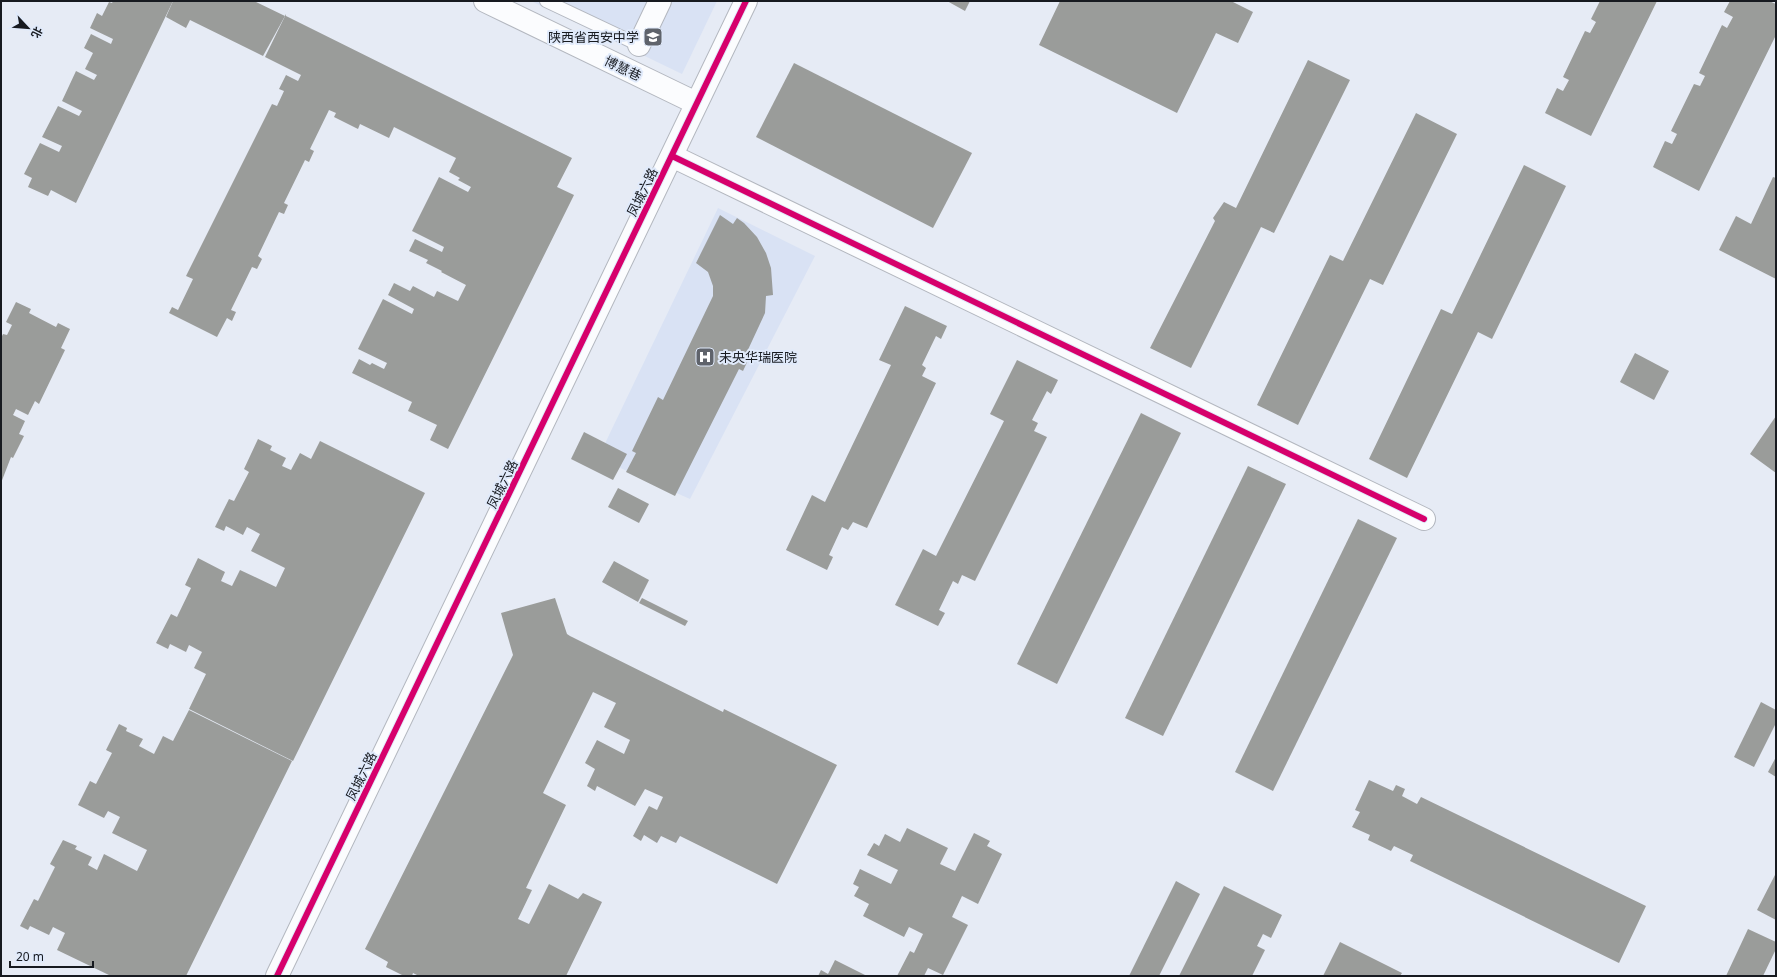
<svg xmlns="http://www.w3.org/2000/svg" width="1777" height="977" viewBox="0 0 1777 977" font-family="'Noto Sans','Noto Sans SC',sans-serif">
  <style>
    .built { fill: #d9e2f4 }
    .building { fill: #9a9c9a }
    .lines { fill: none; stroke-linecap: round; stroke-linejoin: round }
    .service-casing { stroke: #b3b7bf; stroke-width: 14 }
    .minor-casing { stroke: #b3b7bf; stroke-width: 24 }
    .tertiary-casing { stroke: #b3b7bf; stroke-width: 24 }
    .service { stroke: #fbfcfe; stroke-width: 12 }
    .minor { stroke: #fbfcfe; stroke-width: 22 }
    .tertiary { stroke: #fbfcfe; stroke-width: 22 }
    .cycleway-casing { stroke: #e0eafb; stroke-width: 8 }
    .cycleway { stroke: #d6006c; stroke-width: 6 }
    .labels { text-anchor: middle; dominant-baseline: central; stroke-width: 4; stroke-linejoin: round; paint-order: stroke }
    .poi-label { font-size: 13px; fill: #171a20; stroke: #e0eafb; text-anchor: end }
    .street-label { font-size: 13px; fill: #171a20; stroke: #e0eafb }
  </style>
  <rect width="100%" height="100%" fill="#e6ebf5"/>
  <g class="built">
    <path d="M531,1H717L682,74Z"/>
    <path d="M718,208L815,256L690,499L598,458Z"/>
  </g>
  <g class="building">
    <path d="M113,1H173L76,203L51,190L48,196L28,187L32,178L24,174L40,143L59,152L62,146L42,137L58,106L79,116L82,111L62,101L76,71L94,80L97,75L85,69L93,53L84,48L91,34L111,44L113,39L90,28L97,13L102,16L109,2L112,3Z"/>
    <path d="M173,1H254L285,16L263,56L190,20L186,28L166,17Z"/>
    <path d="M947,1H970L965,11Z"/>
    <path d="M1060,1H1231L1253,12L1238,43L1216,33L1177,113L1039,45Z"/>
    <path d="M1600,1H1657L1591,136L1545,113L1557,88L1563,91L1569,80L1563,77L1585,31L1590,33L1596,22L1591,19Z"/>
    <path d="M1730,1H1769L1776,4V35L1699,191L1653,167L1665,141L1672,144L1677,134L1671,131L1694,84L1700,86L1705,76L1699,73L1722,25L1727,28L1733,17L1724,12Z"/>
    <path d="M286,14V16L572,158L557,187L574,195L448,449L430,440L437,425L408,411L412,402L352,373L359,359L370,365L372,363L384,369L387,363L358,349L383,299L412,314L414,309L388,295L394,283L410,291L413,286L434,297L437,291L458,301L466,285L441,272L442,271L426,263L428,260L409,251L415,239L442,252L444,247L412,231L439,177L468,192L471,187L458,180L460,178L449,172L456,158L394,127L389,138L360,124L358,129L334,117L336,113L329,110L310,149L314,151L309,162L305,160L284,203L288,205L284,214L279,212L258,256L262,259L257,269L252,267L231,310L236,312L232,321L227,318L217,337L169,313L172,307L178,310L193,279L186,276L272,104L277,106L284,91L279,89L286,75L298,81L301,75L265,57Z"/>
    <path d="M1308,60L1350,80L1274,233L1261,227L1191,368L1150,348L1215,221L1213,218L1224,202L1236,208Z"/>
    <path d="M794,63L972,153L933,228L756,137Z"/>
    <path d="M1416,113L1457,134L1383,285L1370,279L1298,425L1257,405L1330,255L1343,261Z"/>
    <path d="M1524,165L1566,186L1492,339L1478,332L1407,478L1369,459L1441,309L1452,314Z"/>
    <path d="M1773,177L1776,178V279L1719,250L1736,216L1751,224Z"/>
    <path d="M720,215L733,224L737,218L744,223L757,237L766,253L771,268L773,295L766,296L765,313L746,354L750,356L743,371L739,369L675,496L626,472L636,453L632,451L658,397L663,400L713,296V286L708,272L696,263Z"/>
    <path d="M16,302L31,309L29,313L56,327L58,323L70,329L61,348L65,350L39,404L35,401L28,415L16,409L13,415L25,421L19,434L24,436L13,458L11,457L1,483V338L3,334L7,335L12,325L6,322Z"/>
    <path d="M905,306L947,326L941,339L936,336L922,365L926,368L922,376L936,383L867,528L853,522L848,530L842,527L829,555L833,557L827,570L786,550L812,495L825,502L891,365L879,360Z"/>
    <path d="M1635,353L1669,371L1654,400L1620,382Z"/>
    <path d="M1017,360L1058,380L1051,394L1047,391L1032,420L1038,423L1034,431L1047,437L975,581L962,575L958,584L953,581L939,610L945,613L938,626L895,605L923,549L936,556L1004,421L990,414Z"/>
    <path d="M1141,413L1181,433L1057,684L1017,664Z"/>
    <path d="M1776,416V473L1750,454Z"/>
    <path d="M584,432L627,454L613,480L571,459Z"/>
    <path d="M258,439L272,446L270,450L286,458L282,466L291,470L300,453L311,459L320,441L425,493L293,761L189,709L206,674L194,668L202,652L189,645L186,652L170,644L168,649L156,643L171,614L177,617L191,588L185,585L198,558L225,572L221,581L232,586L240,570L276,587L285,568L251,551L260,534L247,527L243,535L226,526L224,531L215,527L229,499L234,501L249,472L244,469Z"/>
    <path d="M1248,466L1286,484L1163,736L1125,718Z"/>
    <path d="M618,488L649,504L639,523L608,507Z"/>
    <path d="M1358,519L1397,538L1273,791L1235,772Z"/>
    <path d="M614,561L649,580L638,602L602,582Z"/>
    <path d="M555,598L567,634L570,636L723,712L724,709L837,765L777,884L680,836L676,843L661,836L657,843L644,835L641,841L633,836L649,806L657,810L663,797L645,789L635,806L597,786L595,791L587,786L595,769L585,763L597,740L624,754L630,740L604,727L616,703L593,692L543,793L566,805L526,888L532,890L518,919L529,924L549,884L578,899L583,893L602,902L566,976H419L413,973L412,976H404L386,967L388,962L365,949L513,655L501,613Z"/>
    <path d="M642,598L688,621L685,626L639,603Z"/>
    <path d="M1761,702L1776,710V723L1754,767L1734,757Z"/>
    <path d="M189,710L292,761L186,976H111L57,950L65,933L53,927L49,935L30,926L28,930L20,926L34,899L38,901L55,867L50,864L63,840L77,846L75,849L92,857L88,865L97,870L104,854L137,871L147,850L112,833L120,817L108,811L104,818L78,805L90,781L96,784L112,753L106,750L119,724L127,728L126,731L143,739L139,746L154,754L163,736L173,741Z"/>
    <path d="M1776,757V777L1768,772Z"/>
    <path d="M1369,780L1393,791L1396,785L1405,789L1402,796L1417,804L1421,797L1646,906L1619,963L1410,861L1413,855L1394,846L1391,851L1368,840L1370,835L1352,827L1360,812L1355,810Z"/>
    <path d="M907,828L948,848L940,864L955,871L974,833L990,841L987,846L1002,854L978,904L962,896L952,917L968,925L943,975L928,968L924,976H897L910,951L914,953L923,934L909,927L904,937L863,916L869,904L854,896L859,887L853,884L860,869L891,884L898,870L867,855L874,843L879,846L885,834L900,842Z"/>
    <path d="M1776,873V920L1757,910Z"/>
    <path d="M1176,881L1200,894L1159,976H1129Z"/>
    <path d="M1224,886L1282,915L1271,938L1263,934L1257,946L1265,950L1252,976H1179Z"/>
    <path d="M1748,929L1776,942V949L1763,976H1726Z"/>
    <path d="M1340,942L1402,973L1400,976H1323Z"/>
    <path d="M835,960L867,976H818L821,970L828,974Z"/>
  </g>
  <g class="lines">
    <g class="service-casing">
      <path id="service" d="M546,1L639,45"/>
    </g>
    <g class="minor-casing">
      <g id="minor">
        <path d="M639,45L660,1"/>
        <path d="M672,156L1424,519"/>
      </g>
    </g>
    <g class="tertiary-casing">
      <g id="tertiary">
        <path d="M485,1L696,103"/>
        <path d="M277,976L746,1"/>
      </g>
    </g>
    <use href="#service" class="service"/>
    <use href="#minor" class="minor"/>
    <use href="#tertiary" class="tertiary"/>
    <g class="cycleway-casing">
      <g id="cycleway">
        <path d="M672,156L1424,519"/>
        <path d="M277,976L746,1"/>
      </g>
    </g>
    <use href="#cycleway" class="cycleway"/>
  </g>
  <defs>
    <g id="school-square" transform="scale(1)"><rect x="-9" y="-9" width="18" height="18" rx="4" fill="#5f636b" stroke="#e0eafb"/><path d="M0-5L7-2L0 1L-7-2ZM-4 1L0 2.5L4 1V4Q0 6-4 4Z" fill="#fff"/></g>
    <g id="hospital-square" transform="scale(1)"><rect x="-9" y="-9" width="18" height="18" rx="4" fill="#5f636b" stroke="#e0eafb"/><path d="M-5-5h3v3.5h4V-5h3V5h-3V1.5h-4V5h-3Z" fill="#fff"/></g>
  </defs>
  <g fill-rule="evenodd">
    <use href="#school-square" x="653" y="37"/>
    <use href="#hospital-square" x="705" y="357"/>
  </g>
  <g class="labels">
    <g class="poi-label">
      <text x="639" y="37">陕西省西安中学</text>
      <text x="719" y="357" text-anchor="start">未央华瑞医院</text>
    </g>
    <g class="street-label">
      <text transform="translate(623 68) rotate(26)">博慧巷</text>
      <text transform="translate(642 192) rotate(-64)">凤城六路</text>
      <text transform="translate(502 484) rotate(-64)">凤城六路</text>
      <text transform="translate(361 776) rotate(-64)">凤城六路</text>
    </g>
  </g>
  <rect width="1777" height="977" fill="none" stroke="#171a20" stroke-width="4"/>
  <g transform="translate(28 28) rotate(116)" stroke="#e0eafb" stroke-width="3" paint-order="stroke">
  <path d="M0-3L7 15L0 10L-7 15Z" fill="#171a20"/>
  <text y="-6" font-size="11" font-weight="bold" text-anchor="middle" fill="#171a20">北</text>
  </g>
  <path d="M10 961v6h83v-6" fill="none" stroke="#171a20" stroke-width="2"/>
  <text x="16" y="961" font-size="12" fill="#171a20" stroke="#e0eafb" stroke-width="3" paint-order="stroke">20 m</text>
</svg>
